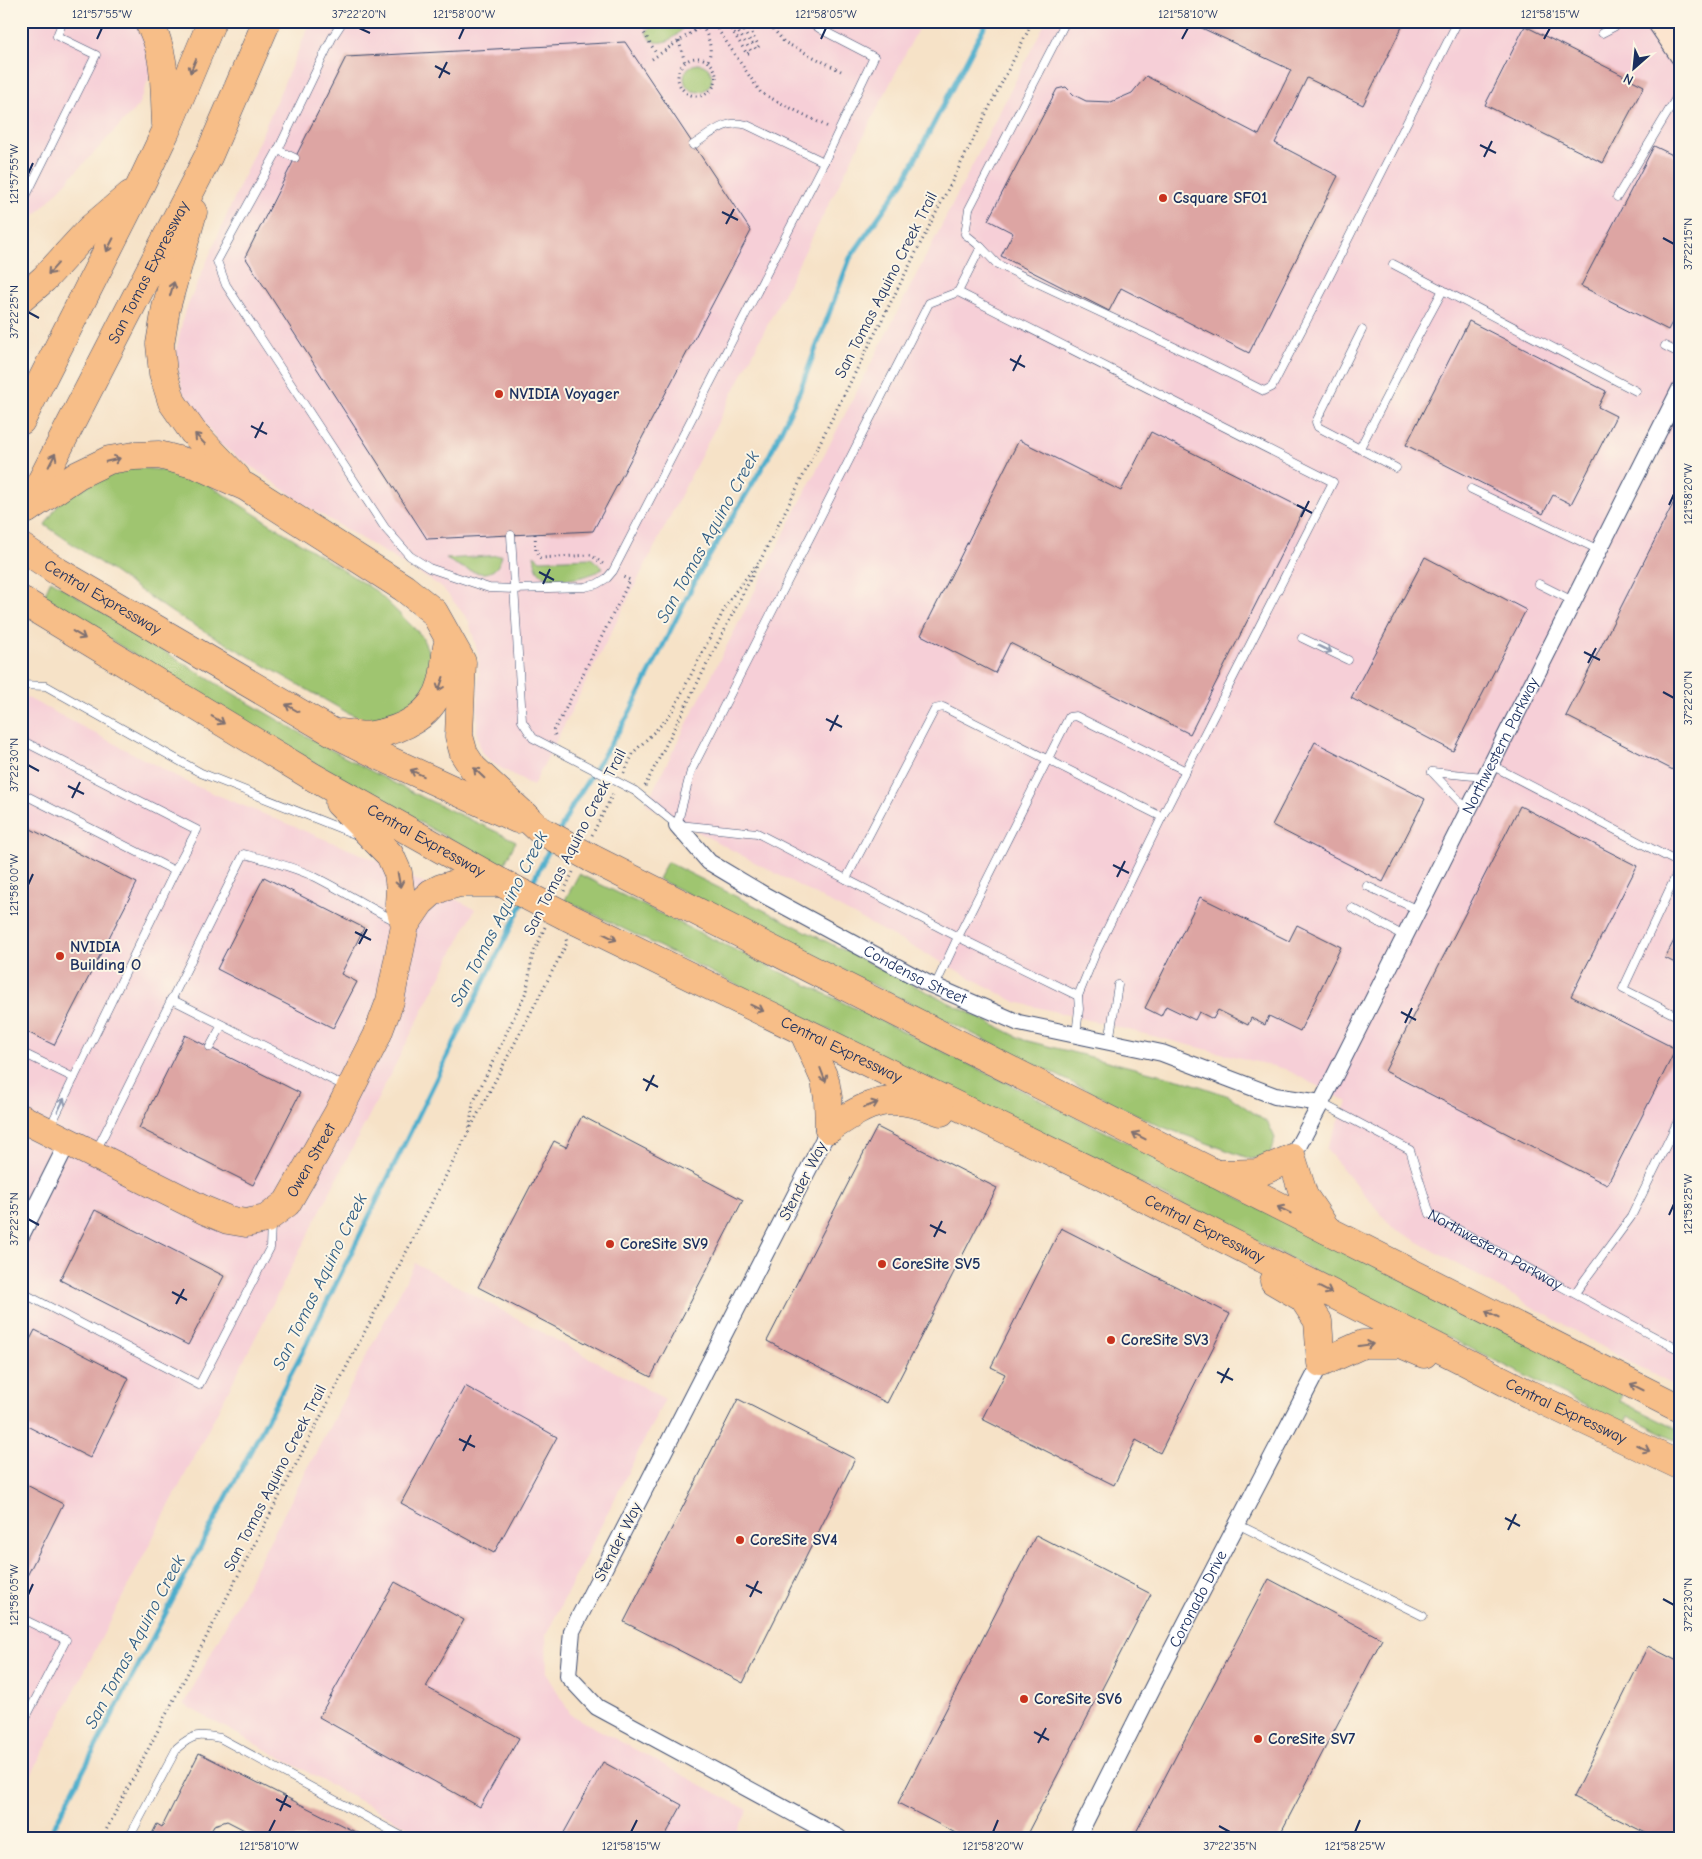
<svg xmlns="http://www.w3.org/2000/svg" width="1702" height="1859" viewBox="0 0 1702 1859" font-family="'Comic Neue',sans-serif">
  <style>
    .built { fill: #f6cfd7 }
    .grass { fill: #9fc56f; stroke: #5d7a66 }
    .lines { fill: none; stroke-linecap: round; stroke-linejoin: round }
    .stream { stroke: #4daecc; stroke-width: 5 }
    .building { fill: #dda5a3 }
    .lane-casing { stroke: #3c4a6e; stroke-width: 9 }
    .street-casing { stroke: #3c4a6e; stroke-width: 18 }
    .secondary-casing { stroke: #3c4a6e; stroke-width: 24 }
    .highway-casing { stroke: #3c4a6e; stroke-width: 29 }
    .path { stroke: #3c4a6e; stroke-width: 3; stroke-dasharray: 1 4; stroke-linecap: butt }
    .lane { stroke: #fff; stroke-width: 8 }
    .street { stroke: #fff; stroke-width: 16 }
    .secondary { stroke: #fce5cf; stroke-width: 22 }
    .highway { stroke: #f7be88; stroke-width: 28 }
    .lane-bridge-casing { stroke: #3c4a6e; stroke-width: 9; stroke-linecap: butt }
    .highway-bridge-casing { stroke: #3c4a6e; stroke-width: 29; stroke-linecap: butt }
    .lane-bridge { stroke: #fff; stroke-width: 8 }
    .highway-bridge { stroke: #f7be88; stroke-width: 28 }
    .oneway { stroke: #7e6f71 }
    .oneway2 { stroke: #8d97ae }
    .ticks { fill: none; stroke: #1b2f5e; stroke-width: 2 }
    .poi-dot { fill: #c8321e; stroke: #fcf5e5; stroke-width: 2 }
    .labels { text-anchor: middle; dominant-baseline: central; stroke-width: 4; stroke-linejoin: round; paint-order: stroke }
    .poi-label { font-size: 16px; font-weight: bold; fill: #1b2f5e; stroke: #fcf5e5; text-anchor: start }
    .street-label { font-size: 16px; fill: #1b2f5e; stroke: #fcf5e5 }
    .water-label { font-size: 18px; font-style: italic; fill: #2c5b84; stroke: #fcf5e5 }
    .neatline { fill: none; stroke: #1b2f5e; stroke-width: 2 }
    .ticks-label { font-size: 12px; text-anchor: middle; fill: #1b2f5e }
  </style>
  <rect width="100%" height="100%" fill="#fcf5e5"/>
  <filter id="ink" filterUnits="userSpaceOnUse"><feTurbulence type="fractalNoise" baseFrequency=".02" numOctaves="2"/><feDisplacementMap in="SourceGraphic" scale="10" xChannelSelector="R" yChannelSelector="G"/><feConvolveMatrix kernelMatrix="1 2 1 2 8 2 1 2 1" color-interpolation-filters="sRGB"/></filter>
  <filter id="wash" filterUnits="userSpaceOnUse"><feTurbulence type="fractalNoise" baseFrequency=".0096" numOctaves="4" result="noise"/><feDisplacementMap in="SourceGraphic" scale="20" xChannelSelector="R" yChannelSelector="G"/><feGaussianBlur stdDeviation="1.12" result="paint"/><feColorMatrix in="noise" values="0 0 0 0 0 0 0 0 0 0 0 0 0 0 0 0 0 1.4 0 .05"/><feComposite in="paint" operator="in"/></filter>
  <g filter="url(#wash)">
    <rect width="100%" height="100%" fill="#f6e2c7"/>
    <g class="built">
      <path d="M21,21H171L138,106L21,230Z"/>
      <path d="M311,21H922L533,786L494,764L481,752L477,734L479,658L469,621L442,587L307,506L221,445L182,391L176,351L184,314Z"/>
      <path d="M1046,21H1681V1389L1629,1362L1392,1227L1326,1149L1348,1102L1285,1069L1016,1002L646,804Z"/>
      <path d="M22,695L193,785L380,862L475,909L21,1795Z"/>
      <path d="M415,1263L665,1399L546,1635L547,1674L571,1715L748,1810L734,1838H428L184,1705Z"/>
    </g>
    <g class="grass">
      <path d="M656,21H686C681,39 653,53 646,32Z"/>
      <circle cx="698" cy="78" r="14"/>
      <path d="M120,466L190,473L376,591L421,635L432,659L428,690L411,709L386,720H365L348,713L173,613L45,525L60,502Z"/>
      <path d="M502,555C495,587 464,569 446,559Z"/>
      <path d="M534,555L540,560L591,558L603,568C591,578 552,585 540,573C535,568 535,561 534,555Z"/>
      <path d="M51,580C157,647 262,715 373,772C419,797 468,818 516,841L503,867L482,857L265,736L43,598Z"/>
      <path d="M667,862L1024,1040L1182,1080L1229,1096L1268,1123L1275,1138L1270,1154L1251,1159L1160,1126L658,879Z"/>
      <path d="M579,874L912,1036L1623,1388L1620,1401L1681,1431V1442L1628,1416L1624,1425L1574,1400L1147,1187L565,900Z"/>
    </g>
    <g class="lines">
      <g class="stream">
        <path d="M559,832L572,806L628,716L698,575L769,456L799,393L850,258L905,179L987,21"/>
        <path d="M530,887L551,846"/>
        <path d="M48,1838L305,1347L523,902"/>
      </g>
    </g>
    <g id="blocks">
      <g class="building">
        <path d="M1187,21H1405L1363,105L1307,78L1275,143L1338,176L1249,353L1121,288L1109,311L1001,256L1013,233L988,220L1057,89L1066,87L1074,95L1086,101L1111,102L1132,93L1146,76L1259,135L1291,70Z"/>
        <path d="M1525,26L1644,86L1603,163L1485,105Z"/>
        <path d="M625,42L751,231L593,531L427,539L245,257L346,57Z"/>
        <path d="M1654,146L1681,159V305L1668,330L1581,286Z"/>
        <path d="M1469,321L1606,391L1598,407L1616,416L1571,504L1553,495L1543,514L1406,445Z"/>
        <path d="M1151,432L1304,509L1190,734L1010,643L995,673L921,635L1019,440L1121,491Z"/>
        <path d="M1681,488V764L1677,772L1566,716Z"/>
        <path d="M1425,557L1526,610L1453,751L1351,698Z"/>
        <path d="M1315,742L1425,799L1383,882L1272,825Z"/>
        <path d="M1520,806L1637,866L1571,996L1676,1049L1607,1185L1385,1071Z"/>
        <path d="M21,824L137,883L54,1045L21,1029Z"/>
        <path d="M264,877L364,928L341,974L357,982L333,1028L217,969Z"/>
        <path d="M1200,897L1289,941L1297,925L1341,947L1300,1031L1269,1016L1265,1025L1251,1018L1248,1025L1218,1010L1213,1019L1199,1012L1195,1020L1166,1006L1161,1016L1145,1008Z"/>
        <path d="M1681,927V960L1677,964L1665,958Z"/>
        <path d="M185,1035L300,1093L253,1185L139,1128Z"/>
        <path d="M582,1116L743,1200L651,1377L478,1287L554,1141L566,1147Z"/>
        <path d="M877,1127L997,1188L887,1403L767,1341Z"/>
        <path d="M95,1210L224,1276L188,1345L60,1280Z"/>
        <path d="M1061,1228L1230,1314L1160,1453L1136,1440L1114,1485L982,1419L1005,1374L991,1367Z"/>
        <path d="M35,1330L129,1378L90,1458L21,1423V1357Z"/>
        <path d="M465,1386L557,1437L494,1553L401,1503Z"/>
        <path d="M738,1399L855,1459L743,1683L624,1622Z"/>
        <path d="M21,1482L63,1504L21,1588Z"/>
        <path d="M1036,1535L1151,1594L1025,1838H965L898,1803Z"/>
        <path d="M1269,1579L1382,1639L1278,1838H1133Z"/>
        <path d="M395,1582L464,1620L426,1687L519,1738L480,1807L319,1717Z"/>
        <path d="M1648,1646L1681,1663V1838H1656L1573,1797Z"/>
        <path d="M199,1753L367,1838H260L227,1821L214,1825L207,1838H150L157,1824L162,1827Z"/>
        <path d="M603,1762L682,1805L664,1838H561Z"/>
      </g>
    </g>
  </g>
  <g filter="url(#ink)">
    <use href="#blocks" fill-opacity="0" stroke="#3c4a6e" stroke-width="1"/>
    <g class="lines">
      <g class="lane-casing">
        <g id="lane">
          <path d="M343,21L332,38L278,150L217,261L226,285L385,528L410,556L429,568L489,588L514,589L585,587L597,584L607,578L613,571L824,162L874,57L822,30L809,21"/>
          <path d="M1602,33L1625,21"/>
          <path d="M693,145C712,133 725,119 747,125L824,162"/>
          <path d="M278,150L295,158"/>
          <path d="M1617,197L1681,90"/>
          <path d="M21,206L96,55L57,36L63,21"/>
          <path d="M981,247L997,264L1202,360L1264,391L1272,387L1325,285L1458,21"/>
          <path d="M1393,264L1636,391"/>
          <path d="M958,292L1333,482L1162,817L1096,952L1078,996L1079,1009L1076,1035"/>
          <path d="M1362,330L1316,422L1318,427L1396,468"/>
          <path d="M1665,346L1681,354"/>
          <path d="M1360,448L1412,347L1443,290"/>
          <path d="M1471,489L1599,550"/>
          <path d="M511,535L522,721L533,738L556,750"/>
          <path d="M1539,584L1573,601"/>
          <path d="M1302,638L1348,660"/>
          <path d="M21,685L46,686L201,773L357,835"/>
          <path d="M21,740L197,830L175,871"/>
          <path d="M1491,765L1681,864"/>
          <path d="M1432,772L1484,777"/>
          <path d="M1432,772L1468,810"/>
          <path d="M635,791L677,825"/>
          <path d="M21,793L175,871L50,1127"/>
          <path d="M677,825L691,771L929,303L958,292L981,247L965,234L969,209L1066,21"/>
          <path d="M679,825L757,833L958,937L1069,717L1076,716L1186,771"/>
          <path d="M1681,865L1623,989L1681,1018"/>
          <path d="M846,879L935,709L943,707L1162,817"/>
          <path d="M1367,886L1418,910"/>
          <path d="M1352,908L1404,936"/>
          <path d="M935,986L958,937L1078,996"/>
          <path d="M171,999L346,1087"/>
          <path d="M1109,1042L1118,985"/>
          <path d="M210,1047L222,1025"/>
          <path d="M21,1052L74,1078"/>
          <path id="s1" d="M1321,1103L1410,1150L1430,1214C1512,1259 1594,1306 1678,1349"/>
          <path d="M96,1151L244,854C267,860 291,866 313,876C342,890 369,908 398,922"/>
          <path d="M21,1292L199,1385L270,1248L271,1222"/>
          <path d="M1575,1293L1631,1217L1681,1115"/>
          <path d="M1237,1524L1423,1616"/>
          <path d="M21,1618L66,1640L21,1727"/>
          <path d="M129,1838L177,1748C193,1734 198,1734 220,1738L405,1838"/>
        </g>
      </g>
      <g class="street-casing">
        <g id="street">
          <path id="s2" d="M677,825L709,862L766,896L925,982L1019,1023L1162,1053L1275,1096L1321,1103"/>
          <path d="M829,1129L572,1631L568,1676L597,1707L839,1838"/>
          <path id="s3" d="M1292,1158L1321,1103L1681,387"/>
          <path d="M21,1236L68,1142"/>
          <path id="s4" d="M1077,1838L1168,1657L1321,1363"/>
        </g>
      </g>
      <g class="secondary-casing">
        <path id="secondary" d="M1658,21L1681,55"/>
      </g>
      <g class="highway-casing">
        <g id="highway">
          <path d="M148,21C167,52 164,90 166,124"/>
          <path d="M193,212L166,308L160,344L163,373L172,402L193,432L236,477"/>
          <path d="M21,299L44,279L90,229L130,195"/>
          <path d="M21,421L139,188L166,131L212,21"/>
          <path id="s5" d="M27,509L209,155L267,21"/>
          <path d="M26,510L78,475L109,460L134,456L159,455L197,465L246,487L404,588L434,612L462,662L459,736L464,754L473,768L540,830"/>
          <path id="s6" d="M21,547L57,571L334,733L382,757L517,819"/>
          <path id="s7" d="M21,600L313,777L498,881"/>
          <path d="M341,733C351,734 362,737 372,735C403,730 434,715 442,682C445,671 445,659 447,647"/>
          <path d="M339,803L390,855L398,873L400,889L399,904L405,925"/>
          <path d="M591,858L1681,1409"/>
          <path id="s8" d="M566,916L1089,1170L1529,1394L1681,1466"/>
          <path d="M803,1031L825,1080L828,1098L829,1129"/>
          <path id="s9" d="M21,1118L204,1210L228,1220L246,1223L266,1219L287,1203L337,1115L377,1036L390,1001L405,925L420,903L431,893L441,888L459,883H502"/>
          <path d="M829,1129C872,1100 889,1092 941,1112"/>
          <path d="M1217,1174L1258,1173L1292,1158L1304,1196L1327,1230"/>
          <path d="M1274,1281L1303,1298L1318,1321L1321,1363L1363,1344H1401L1424,1354"/>
        </g>
      </g>
      <g class="path">
        <path d="M650,21L643,31L657,55"/>
        <path d="M691,21L695,30"/>
        <path d="M712,21L761,93L828,127"/>
        <path d="M726,21L747,54L751,51L735,27L739,25L756,49L759,46L744,22L745,21"/>
        <path d="M767,21L784,42L841,71"/>
        <path d="M702,26C709,37 713,49 708,61"/>
        <path d="M679,41L685,63"/>
        <circle cx="697" cy="77" r="19"/>
        <path d="M652,59L709,21"/>
        <path d="M535,534L536,552L540,558L591,555L603,564"/>
        <path d="M760,561L1033,21"/>
        <path d="M555,735L553,731L561,718L630,580L623,577"/>
        <path d="M624,773L634,752L663,723L673,710L724,610L735,592L760,560"/>
        <path d="M645,786L757,566"/>
        <path d="M592,835L614,792"/>
        <path d="M564,891L573,872"/>
        <path d="M471,1127L567,943L566,939"/>
        <path d="M102,1838L469,1131L473,1103L527,990L532,957L545,927"/>
      </g>
      <use href="#lane" class="lane"/>
      <use href="#street" class="street"/>
      <use href="#secondary" class="secondary"/>
      <use href="#highway" class="highway"/>
      <g class="lane-bridge-casing">
        <path id="lane-bridge" d="M556,750L635,791"/>
      </g>
      <g class="highway-bridge-casing">
        <g id="highway-bridge">
          <path d="M540,830L591,858"/>
          <path d="M502,883L566,916"/>
        </g>
      </g>
      <use href="#lane-bridge" class="lane-bridge"/>
      <use href="#highway-bridge" class="highway-bridge"/>
    </g>
    <defs><path id="oneway-shaft" d="M-6 0H5M1.5-3L5.5 0L1.5 3" fill="none" stroke-width="1.6" stroke-linecap="round" stroke-linejoin="round" transform="scale(1.25)"/></defs>
    <g class="oneway">
      <use href="#oneway-shaft" transform="translate(193 66) rotate(113)"/>
      <use href="#oneway-shaft" transform="translate(110 245) rotate(117)"/>
      <use href="#oneway-shaft" transform="translate(53 269) rotate(132)"/>
      <use href="#oneway-shaft" transform="translate(172 289) rotate(-74)"/>
      <use href="#oneway-shaft" transform="translate(200 439) rotate(-134)"/>
      <use href="#oneway-shaft" transform="translate(52 460) rotate(-63)"/>
      <use href="#oneway-shaft" transform="translate(113 460) rotate(-13)"/>
      <use href="#oneway-shaft" transform="translate(79 635) rotate(31)"/>
      <use href="#oneway-shaft" transform="translate(441 684) rotate(109)"/>
      <use href="#oneway-shaft" transform="translate(292 708) rotate(-150)"/>
      <use href="#oneway-shaft" transform="translate(218 720) rotate(31)"/>
      <use href="#oneway-shaft" transform="translate(417 773) rotate(-155)"/>
      <use href="#oneway-shaft" transform="translate(479 773) rotate(-136)"/>
      <use href="#oneway-shaft" transform="translate(399 880) rotate(80)"/>
      <use href="#oneway-shaft" transform="translate(610 937) rotate(26)"/>
      <use href="#oneway-shaft" transform="translate(757 1008) rotate(26)"/>
      <use href="#oneway-shaft" transform="translate(823 1075) rotate(69)"/>
      <use href="#oneway-shaft" transform="translate(871 1105) rotate(-21)"/>
      <use href="#oneway-shaft" transform="translate(1139 1136) rotate(-153)"/>
      <use href="#oneway-shaft" transform="translate(1284 1210) rotate(-153)"/>
      <use href="#oneway-shaft" transform="translate(1325 1290) rotate(27)"/>
      <use href="#oneway-shaft" transform="translate(1492 1314) rotate(-153)"/>
      <use href="#oneway-shaft" transform="translate(1366 1345) rotate(-8)"/>
      <use href="#oneway-shaft" transform="translate(1637 1387) rotate(-153)"/>
      <use href="#oneway-shaft" transform="translate(1643 1448) rotate(25)"/>
    </g>
    <g class="oneway2">
      <use href="#oneway-shaft" transform="translate(1325 649) rotate(26)"/>
      <use href="#oneway-shaft" transform="translate(61 1105) rotate(-64)"/>
    </g>
  </g>
  <path class="ticks" d="M359,28L370,33M97,39L102,28M459,39L464,28M821,39L826,28M1182,39L1188,28M1544,39L1550,28M435,66L450,74M439,78L447,62M1480,145L1496,153M1484,157L1492,141M28,174L33,163M722,212L738,220M726,224L734,209M1663,238L1674,244M28,312L39,318M1010,359L1025,367M1013,371L1021,355M251,426L267,434M255,438L263,422M1297,505L1312,513M1669,505L1674,494M1301,517L1309,501M539,572L554,580M543,584L550,569M1584,652L1600,660M1588,663L1596,648M1663,692L1674,698M826,719L842,727M830,731L838,715M28,765L39,771M68,786L84,794M72,798L80,782M1113,865L1129,873M1117,877L1125,861M28,885L33,874M355,932L371,940M359,944L367,929M1401,1012L1416,1020M1405,1023L1412,1008M643,1079L658,1087M646,1091L654,1075M1669,1215L1674,1204M28,1219L39,1225M930,1225L946,1233M934,1237L942,1221M172,1292L187,1300M176,1304L184,1289M1217,1372L1233,1380M1221,1383L1229,1368M459,1439L475,1447M463,1451L471,1435M1505,1518L1520,1526M1508,1530L1516,1514M746,1585L762,1593M28,1595L33,1584M750,1597L758,1581M1663,1599L1674,1605M1034,1732L1049,1740M1038,1743L1046,1728M276,1799L291,1807M280,1811L287,1795M1219,1826L1230,1832M269,1832L275,1820M631,1832L637,1820M993,1832L998,1820M1355,1832L1360,1820"/>
  <g class="poi-dot">
    <circle cx="1163" cy="198" r="5"/>
    <circle cx="499" cy="394" r="5"/>
    <circle cx="60" cy="956" r="5"/>
    <circle cx="610" cy="1244" r="5"/>
    <circle cx="882" cy="1264" r="5"/>
    <circle cx="1111" cy="1340" r="5"/>
    <circle cx="740" cy="1540" r="5"/>
    <circle cx="1024" cy="1699" r="5"/>
    <circle cx="1258" cy="1739" r="5"/>
  </g>
  <g class="labels">
    <g class="poi-label">
      <text x="1173" y="198">Csquare SFO1</text>
      <text x="509" y="394">NVIDIA Voyager</text>
      <text x="70" y="947">NVIDIA<tspan x="70" dy="18">Building O</tspan></text>
      <text x="620" y="1244">CoreSite SV9</text>
      <text x="892" y="1264">CoreSite SV5</text>
      <text x="1121" y="1340">CoreSite SV3</text>
      <text x="750" y="1540">CoreSite SV4</text>
      <text x="1034" y="1699">CoreSite SV6</text>
      <text x="1268" y="1739">CoreSite SV7</text>
    </g>
    <g class="street-label">
      <text stroke="none"><textPath href="#s5" startOffset="266">San Tomas Expressway</textPath></text>
      <text transform="translate(886 285) rotate(-63)">San Tomas Aquino Creek Trail</text>
      <text stroke="none"><textPath href="#s6" startOffset="96">Central Expressway</textPath></text>
      <text stroke="none"><textPath href="#s3" startOffset="462">Northwestern Parkway</textPath></text>
      <text stroke="none"><textPath href="#s7" startOffset="471">Central Expressway</textPath></text>
      <text transform="translate(575 842) rotate(-63)">San Tomas Aquino Creek Trail</text>
      <text stroke="none"><textPath href="#s2" startOffset="284">Condensa Street</textPath></text>
      <text stroke="none"><textPath href="#s8" startOffset="306">Central Expressway</textPath></text>
      <text stroke="none"><textPath href="#s9" startOffset="345">Owen Street</textPath></text>
      <text transform="translate(803 1181) rotate(-63)">Stender Way</text>
      <text stroke="none"><textPath href="#s8" startOffset="711">Central Expressway</textPath></text>
      <text stroke="none"><textPath href="#s1" startOffset="242">Northwestern Parkway</textPath></text>
      <text stroke="none"><textPath href="#s8" startOffset="1116">Central Expressway</textPath></text>
      <text transform="translate(275 1478) rotate(-63)">San Tomas Aquino Creek Trail</text>
      <text transform="translate(618 1542) rotate(-63)">Stender Way</text>
      <text stroke="none"><textPath href="#s4" startOffset="268">Coronado Drive</textPath></text>
    </g>
    <g class="water-label">
      <text transform="translate(708 537) rotate(-61)">San Tomas Aquino Creek</text>
      <text transform="translate(499 919) rotate(-63)">San Tomas Aquino Creek</text>
      <text transform="translate(320 1282) rotate(-64)">San Tomas Aquino Creek</text>
      <text transform="translate(135 1642) rotate(-62)">San Tomas Aquino Creek</text>
    </g>
  </g>
  <rect width="1702" height="1859" fill="none" stroke="#fcf5e5" stroke-width="55"/>
  <g transform="translate(1634 68) rotate(207)" stroke="#fcf5e5" stroke-width="4" paint-order="stroke">
  <path d="M0-4L9 19L0 12L-9 19Z" fill="#1b2f5e"/>
  <text y="-8" font-size="14" font-weight="bold" text-anchor="middle" fill="#1b2f5e">N</text>
  </g>
  <rect x="28" y="28" width="1646" height="1804" class="neatline"/>
  <g class="ticks-label">
    <text x="102" y="18">121°57'55"W</text>
    <text x="359" y="18">37°22'20"N</text>
    <text x="464" y="18">121°58'00"W</text>
    <text x="826" y="18">121°58'05"W</text>
    <text x="1188" y="18">121°58'10"W</text>
    <text x="1550" y="18">121°58'15"W</text>
    <text transform="translate(14 174) rotate(-90)" y="4">121°57'55"W</text>
    <text transform="translate(1688 244) rotate(-90)" y="4">37°22'15"N</text>
    <text transform="translate(14 312) rotate(-90)" y="4">37°22'25"N</text>
    <text transform="translate(1688 494) rotate(-90)" y="4">121°58'20"W</text>
    <text transform="translate(1688 698) rotate(-90)" y="4">37°22'20"N</text>
    <text transform="translate(14 765) rotate(-90)" y="4">37°22'30"N</text>
    <text transform="translate(14 885) rotate(-90)" y="4">121°58'00"W</text>
    <text transform="translate(1688 1204) rotate(-90)" y="4">121°58'25"W</text>
    <text transform="translate(14 1219) rotate(-90)" y="4">37°22'35"N</text>
    <text transform="translate(14 1595) rotate(-90)" y="4">121°58'05"W</text>
    <text transform="translate(1688 1605) rotate(-90)" y="4">37°22'30"N</text>
    <text x="269" y="1850">121°58'10"W</text>
    <text x="631" y="1850">121°58'15"W</text>
    <text x="993" y="1850">121°58'20"W</text>
    <text x="1230" y="1850">37°22'35"N</text>
    <text x="1355" y="1850">121°58'25"W</text>
  </g>
</svg>
